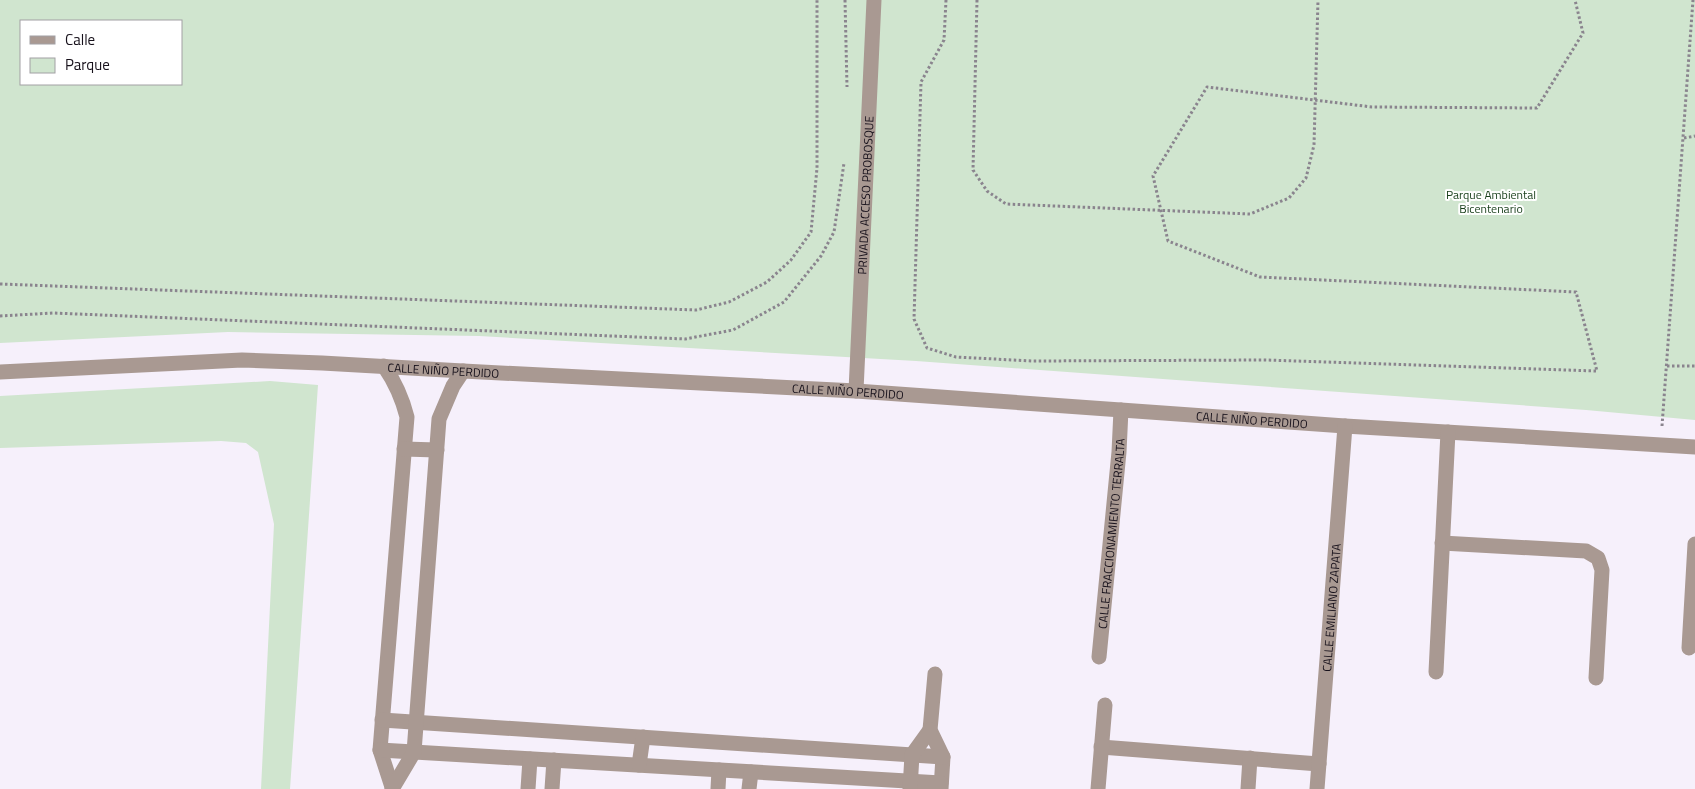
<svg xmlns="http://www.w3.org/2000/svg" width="1695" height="789" viewBox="0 0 1695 789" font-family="'Titillium Web',sans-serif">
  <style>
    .green { fill: #d0e5cf; fill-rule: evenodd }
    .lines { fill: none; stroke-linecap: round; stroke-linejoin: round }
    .path { stroke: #8a848e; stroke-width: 3; stroke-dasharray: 2.5 2.5; stroke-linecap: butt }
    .minor { stroke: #a99992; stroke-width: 15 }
    .labels { text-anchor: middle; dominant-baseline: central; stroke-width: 4; stroke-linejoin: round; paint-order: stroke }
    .park-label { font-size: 12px; fill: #163d18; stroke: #fff }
    .street-label { font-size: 12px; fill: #17111b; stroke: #fff }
  </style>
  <rect width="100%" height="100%" fill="#f6f0fb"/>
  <g class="green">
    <path d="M0,0H1695V420L1586,410L916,361L479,336L228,332L0,343ZM21,21H181V84H21Z"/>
    <path d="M270,381L318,385L290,789H261L274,524L258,452L246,443L221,441L0,448V396Z"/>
  </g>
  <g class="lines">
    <g class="path">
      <path d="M845,0L847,87"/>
      <path d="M946,0L944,40L921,82L914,319L927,348L956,357L1032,361L1266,360L1597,371L1576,292L1260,277L1168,241L1153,176L1207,87L1372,107L1537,108L1583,33L1575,0"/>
      <path d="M977,0L973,170L987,191L1006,204L1250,214L1289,198L1306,178L1314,145L1318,0"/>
      <path d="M1684,138L1695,136"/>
      <path d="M0,284L696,310L729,302L767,282L791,260L811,232L817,168V0"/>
      <path d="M0,316L53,313L685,339L733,330L784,302L821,256L834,232L844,163"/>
      <path d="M1667,366H1695"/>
      <path d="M1662,426L1693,0"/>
    </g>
    <g class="minor">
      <path d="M384,366C395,382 402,397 407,417L380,750L392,787"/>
      <path id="s1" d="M0,372L242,360L322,363L463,371L856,391L1345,426L1695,447"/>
      <path id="s2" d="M856,391L874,0"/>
      <path d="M404,449L437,450"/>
      <path d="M1442,543L1586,551L1598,558L1602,570L1596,678"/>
      <path d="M1689,648L1695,544"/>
      <path id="s3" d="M1099,657L1119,452L1121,410"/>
      <path d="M1436,672L1448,432"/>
      <path d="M935,674L930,730L943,757L941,789"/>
      <path d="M382,720L943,757"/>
      <path d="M1101,747L1319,764"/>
      <path d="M380,750L941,783"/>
      <path d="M639,765L643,737"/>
      <path d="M392,789L414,752L439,419L453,386L463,371"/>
      <path d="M528,789L530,759"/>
      <path d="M552,789L554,760"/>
      <path d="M718,789L719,770"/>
      <path d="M749,789L751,772"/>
      <path d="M910,789L912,755L930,730"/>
      <path d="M1098,789L1105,705"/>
      <path d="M1248,789L1250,758"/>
      <path id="s4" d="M1317,789L1345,426"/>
    </g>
  </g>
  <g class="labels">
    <g class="park-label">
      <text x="1491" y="194">Parque Ambiental<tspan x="1491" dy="14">Bicentenario</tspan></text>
    </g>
    <g class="street-label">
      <text stroke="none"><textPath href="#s2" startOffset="196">PRIVADA ACCESO PROBOSQUE</textPath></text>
      <text stroke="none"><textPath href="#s1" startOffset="444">CALLE NIÑO PERDIDO</textPath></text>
      <text stroke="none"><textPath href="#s1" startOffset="849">CALLE NIÑO PERDIDO</textPath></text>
      <text stroke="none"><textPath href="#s1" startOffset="1254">CALLE NIÑO PERDIDO</textPath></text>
      <text stroke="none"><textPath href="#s3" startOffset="124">CALLE FRACCIONAMIENTO TERRALTA</textPath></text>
      <text stroke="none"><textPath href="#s4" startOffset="182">CALLE EMILIANO ZAPATA</textPath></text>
    </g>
  </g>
  <rect x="20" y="20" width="162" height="65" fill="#ffffff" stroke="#a2a0a4"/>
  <rect x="30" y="36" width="25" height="8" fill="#a99992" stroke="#a2a0a4"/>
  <text x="65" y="45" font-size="15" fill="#17111b">Calle</text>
  <rect x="30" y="58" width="25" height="15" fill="#d0e5cf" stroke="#a2a0a4"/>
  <text x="65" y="70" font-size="15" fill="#17111b">Parque</text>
</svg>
